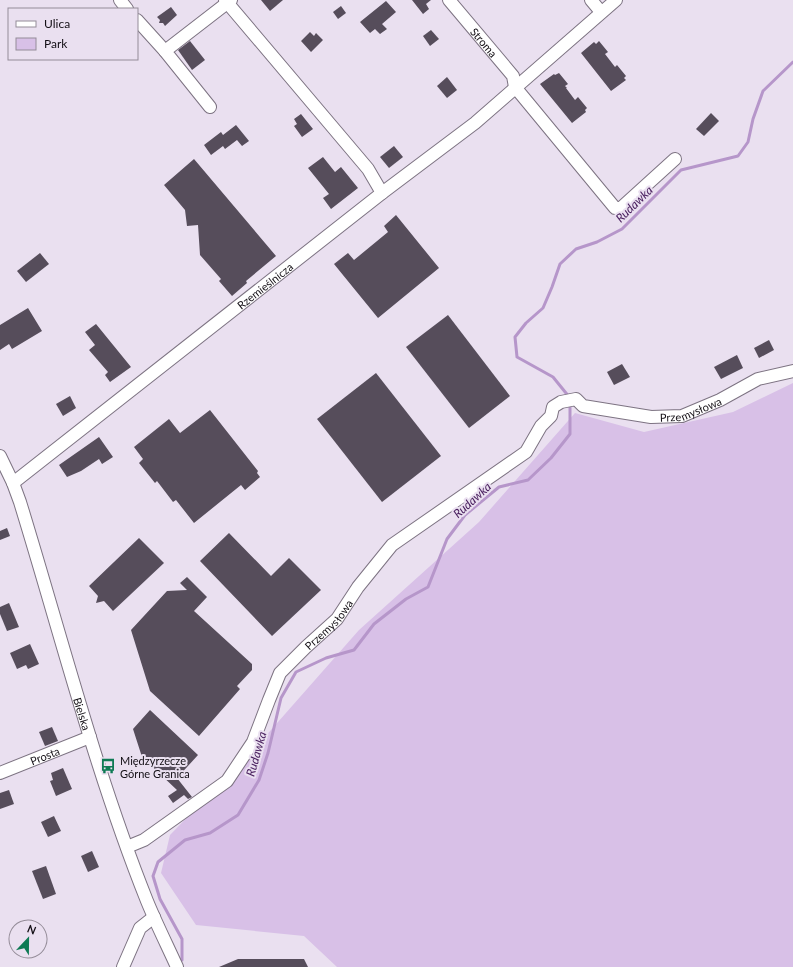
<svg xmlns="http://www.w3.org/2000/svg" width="793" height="967" viewBox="0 0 793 967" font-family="Lato,sans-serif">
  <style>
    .green { fill: #d8c0e7 }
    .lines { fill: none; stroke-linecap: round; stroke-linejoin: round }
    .stream { stroke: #b696ca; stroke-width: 3 }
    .building { fill: #564d5b }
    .minor-casing { stroke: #7d7382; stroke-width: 14 }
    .minor { stroke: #fff; stroke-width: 12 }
    .labels { text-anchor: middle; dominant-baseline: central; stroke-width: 4; stroke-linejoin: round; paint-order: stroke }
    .street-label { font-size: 11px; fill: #130f15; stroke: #eae0f0 }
    .poi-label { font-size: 11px; fill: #130f15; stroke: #eae0f0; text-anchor: start }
    .water-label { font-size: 12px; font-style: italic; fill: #4b2260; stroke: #eae0f0 }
  </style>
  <rect width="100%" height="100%" fill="#eae0f0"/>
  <path class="green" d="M793,383V967H337L304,936L196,925L161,873L170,835L263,739L359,630L479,522L575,413L644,432L733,412Z"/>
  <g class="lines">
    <g class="stream">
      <path d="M570,398L553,377L517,357L515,337L526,323L543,308L552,287L560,264L576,249L597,242L622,229L681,170L738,156L748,142L753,119L763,91L793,62"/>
      <path d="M182,960V939L160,899L153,876L158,862L185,840L210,833L238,815L259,780L268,753L281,698L296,672L326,658L354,650L374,624L406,599L428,587L447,539L465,515L499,487L528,480L551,458L570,434V403"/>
    </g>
  </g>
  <g class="building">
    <path d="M261,0H283L270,11Z"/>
    <path d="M412,0H431L426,4L429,9L423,14Z"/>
    <path d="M386,1L396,12L382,24L387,29L380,34L375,29L370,33L360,22Z"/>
    <path d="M341,6L346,13L338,19L333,12Z"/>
    <path d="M171,7L177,15L165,26L163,23H159L160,20L157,17Z"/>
    <path d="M431,30L439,39L430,46L423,36Z"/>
    <path d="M310,32L314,36L316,33L323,40L311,52L301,41Z"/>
    <path d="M190,41L205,60L192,70L178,50Z"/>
    <path d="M599,41L608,52L605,54L615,67L617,65L626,76L624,78L626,80L611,91L581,53L594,42L596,44Z"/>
    <path d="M559,73L568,84L565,86L567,88H566L575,100L578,97L587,108L585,110L586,112L572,123L540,84L554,74L555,75Z"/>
    <path d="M447,77L457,90L447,98L437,86Z"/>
    <path d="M711,113L719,121L704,136L696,129Z"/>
    <path d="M301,114L313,129L302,137L294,126L297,124L294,119Z"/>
    <path d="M236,125L249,141L242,146L237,140L225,149L223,146L211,155L204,145L221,132L223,135Z"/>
    <path d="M394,146L403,157L389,168L380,157Z"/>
    <path d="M323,157L335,172L341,167L358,188L331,209L323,198L329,194L308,168Z"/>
    <path d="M194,159L276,256L246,281L247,283L232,296L219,281L221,279L200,255L198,225L187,226L185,210L164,185Z"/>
    <path d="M396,215L439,268L378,318L334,264L348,253L354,260L388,232L384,226Z"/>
    <path d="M40,253L49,264L26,282L17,271Z"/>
    <path d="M28,308L42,331L12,349L9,344L0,350V325Z"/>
    <path d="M448,315L510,396L469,428L406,347Z"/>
    <path d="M96,324L131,367L110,382L105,375L108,372L89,350L95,345L85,332Z"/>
    <path d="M769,340L774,350L759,358L754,348Z"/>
    <path d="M737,355L743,368L721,379L714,367Z"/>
    <path d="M622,364L630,377L614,385L607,372Z"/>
    <path d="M376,373L441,456L382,502L317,419Z"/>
    <path d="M70,396L76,408L63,416L56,404Z"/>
    <path d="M210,410L258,471L257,473L260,477L245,490L241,485L194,523L176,500L173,502L157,481L155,483L139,463L143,459L134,447L169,419L180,433Z"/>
    <path d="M99,437L113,457L102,464L99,459L81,471L67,477L59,465Z"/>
    <path d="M7,528L10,536L0,540V531Z"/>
    <path d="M229,533L271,576L289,558L321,590L272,636L200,561Z"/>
    <path d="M139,538L164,563L113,611L104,601L96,603L98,596L89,586Z"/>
    <path d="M187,577L207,597L194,611L252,664V670L237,686L240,689L199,736L150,691L131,630L167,591L187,590L180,583Z"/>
    <path d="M9,603L19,627L7,631L0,614V607Z"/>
    <path d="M30,644L39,664L28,669L26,665L17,669L10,653Z"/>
    <path d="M150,710L198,755L177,778L192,797L188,799L184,795L173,803L168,796L177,790L142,757L133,729Z"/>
    <path d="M52,727L58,741L45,746L39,732Z"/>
    <path d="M63,768L72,789L56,796L50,781L53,780L51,773Z"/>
    <path d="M9,790L14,804L0,809V793Z"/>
    <path d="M54,816L61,831L48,837L41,822Z"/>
    <path d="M92,851L99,867L88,872L81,856Z"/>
    <path d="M46,866L56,894L43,899L32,871Z"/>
    <path d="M238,959H304L308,967H219Z"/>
  </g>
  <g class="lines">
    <g class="minor-casing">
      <g id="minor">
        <path d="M120,0L127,9"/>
        <path d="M225,0L368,169L382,193"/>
        <path id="s1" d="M449,0L513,76L515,87"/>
        <path d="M591,0L601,12"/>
        <path d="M137,20L165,51"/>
        <path d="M515,87L615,208H621L675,159"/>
        <path d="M210,107L165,51L231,0"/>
        <path id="s2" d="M0,456L13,483L20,502C61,635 95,771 147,901C156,923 167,945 177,967"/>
        <path id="s3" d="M13,483L382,193L475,123L616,0"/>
        <path id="s4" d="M0,773L90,737"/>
        <path id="s5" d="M127,847L144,840L227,781L253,742L269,700L280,673L306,647L337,619L358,587L392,545L526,452L541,426L551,416L553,407L561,402L576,399L583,406L651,417L682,416L720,400L758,379L793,371"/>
        <path d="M123,967L140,928L154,917"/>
      </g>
    </g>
    <use href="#minor" class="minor"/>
  </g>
  <defs>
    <g id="bus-bare" transform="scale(1.2)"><path d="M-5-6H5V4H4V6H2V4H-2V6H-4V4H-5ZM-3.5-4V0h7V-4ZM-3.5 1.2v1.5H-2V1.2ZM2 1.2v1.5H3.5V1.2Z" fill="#0e7a54" stroke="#eae0f0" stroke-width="2.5" paint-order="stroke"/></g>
  </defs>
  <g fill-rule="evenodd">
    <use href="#bus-bare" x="108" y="766"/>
  </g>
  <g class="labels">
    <g class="street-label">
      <text stroke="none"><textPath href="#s1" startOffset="55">Stroma</textPath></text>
      <text stroke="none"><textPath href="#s3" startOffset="320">Rzemieślnicza</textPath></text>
      <text stroke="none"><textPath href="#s5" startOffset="773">Przemysłowa</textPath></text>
      <text stroke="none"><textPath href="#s5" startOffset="310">Przemysłowa</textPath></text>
      <text stroke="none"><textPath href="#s2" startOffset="271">Bielska</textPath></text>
      <text stroke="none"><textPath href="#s4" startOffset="48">Prosta</textPath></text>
    </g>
    <g class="poi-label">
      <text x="120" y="760">Międzyrzecze<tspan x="120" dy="13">Górne Granica</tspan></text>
    </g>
    <g class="water-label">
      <text transform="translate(634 204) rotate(-44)">Rudawka</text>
      <text transform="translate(472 500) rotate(-42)">Rudawka</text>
      <text transform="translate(256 754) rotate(-74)">Rudawka</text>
    </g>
  </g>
  <rect x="8" y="8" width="130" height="52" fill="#eae0f0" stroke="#948c98"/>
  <rect x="16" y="21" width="20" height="6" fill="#ffffff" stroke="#948c98"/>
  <text x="44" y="28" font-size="12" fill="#130f15">Ulica</text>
  <rect x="16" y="38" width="20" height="12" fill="#d8c0e7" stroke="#948c98"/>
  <text x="44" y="48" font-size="12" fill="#130f15">Park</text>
  <g transform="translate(28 939) rotate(22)"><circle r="19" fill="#eae0f0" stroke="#948c98"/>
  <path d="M0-3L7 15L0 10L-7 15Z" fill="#0e7a54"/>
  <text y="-6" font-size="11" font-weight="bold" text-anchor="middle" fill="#130f15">N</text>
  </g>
</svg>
